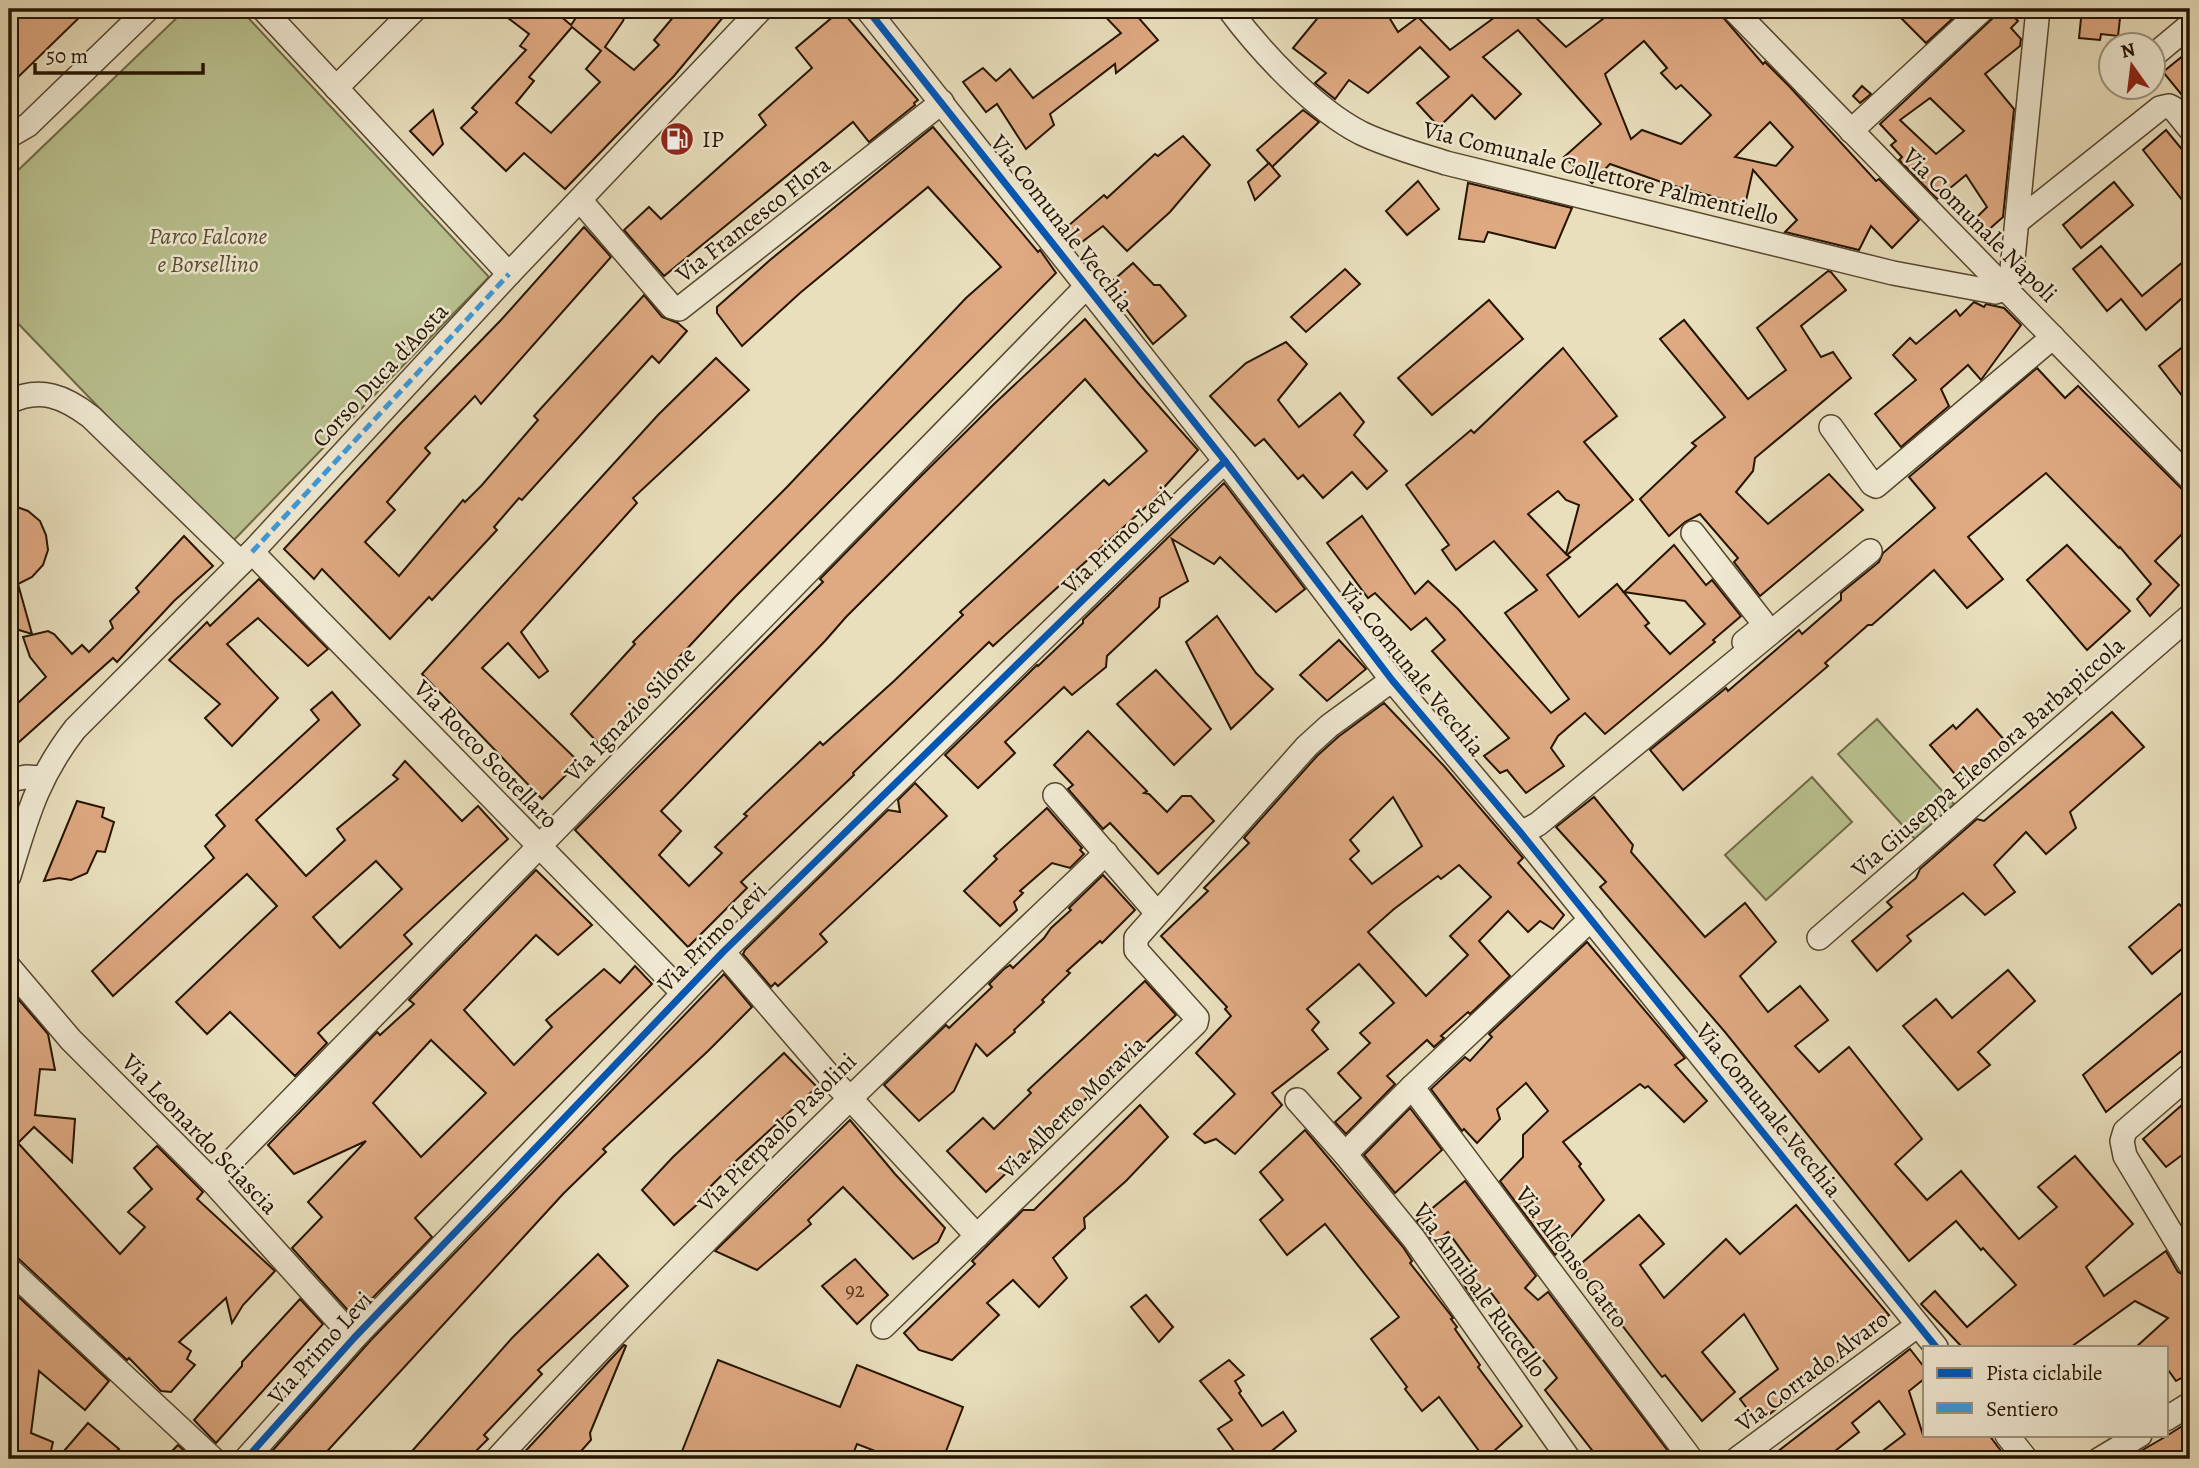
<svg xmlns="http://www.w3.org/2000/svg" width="2199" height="1468" viewBox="0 0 2199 1468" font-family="Alegreya,serif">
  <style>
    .green { fill: #b9c18f; stroke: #6f6a48; stroke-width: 2 }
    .building { fill: #dfa982; stroke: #251400; stroke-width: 2; fill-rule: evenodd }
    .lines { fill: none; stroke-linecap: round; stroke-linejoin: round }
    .minor-casing { stroke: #56472f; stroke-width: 26 }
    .minor { stroke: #f1ead4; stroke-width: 23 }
    .quiet { stroke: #3c9adc; stroke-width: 5; stroke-dasharray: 10 5; stroke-linecap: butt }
    .cycleway-casing { stroke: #f1ead4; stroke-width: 11 }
    .cycleway { stroke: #0057b8; stroke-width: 7 }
    .labels { text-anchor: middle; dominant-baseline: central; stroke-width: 5; stroke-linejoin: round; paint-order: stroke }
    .number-label { font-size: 21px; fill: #543920 }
    .poi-label { font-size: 24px; fill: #251400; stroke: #f1ead4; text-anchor: start }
    .street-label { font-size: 24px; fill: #251400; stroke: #f1ead4 }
    .park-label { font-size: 24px; font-style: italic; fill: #595132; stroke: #f1ead4 }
  </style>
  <rect width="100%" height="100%" fill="#e9dfbd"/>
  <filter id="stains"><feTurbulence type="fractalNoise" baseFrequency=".00286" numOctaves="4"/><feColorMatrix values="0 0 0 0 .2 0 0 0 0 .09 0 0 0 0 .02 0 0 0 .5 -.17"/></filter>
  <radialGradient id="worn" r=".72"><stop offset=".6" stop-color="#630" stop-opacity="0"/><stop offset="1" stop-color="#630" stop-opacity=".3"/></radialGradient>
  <g class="green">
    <path d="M186,9H240L489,277L230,544L9,314V179Z"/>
    <path d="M1877,719L1954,804L1915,839L1838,754Z"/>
    <path d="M1812,777L1852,822L1766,900L1725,855Z"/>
  </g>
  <g class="building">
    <path d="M9,9H88L9,86Z"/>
    <path d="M496,9H552L571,25L582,9H627L623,21L605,47L634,70L659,45L654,40L680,9H730L674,76L565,189L524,153L506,171L461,128L477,112L472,108L526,50L520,46L529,34ZM572,27L601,51L586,69L600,82L551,133L516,103L534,81L529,77Z"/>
    <path d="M1098,9H1131L1158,40L1116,73L1115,64L1050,114L1054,125L1026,149L997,104L986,112L963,82L983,68L996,81L1010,69L1033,98L1121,33Z"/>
    <path d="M1325,9H1384L1398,32L1418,17L1450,50L1506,9H1527L1566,47L1616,9H1716L1763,64L1765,62L1789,86L1876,181L1879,179L1919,220L1892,248L1871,226L1859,250L1785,232L1797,220L1753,170L1745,205L1667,184L1610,164L1592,183L1564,157L1601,124L1518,30L1483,57L1521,94L1495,119L1472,95L1439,127L1417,103L1449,77L1420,47L1368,93L1349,80L1335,99L1315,83L1326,73L1293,48ZM1644,41L1667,68L1661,73L1676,89L1681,85L1711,115L1681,144L1642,130L1631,139L1605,74ZM1770,122L1793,147L1776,166L1735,157Z"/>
    <path d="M1910,9H1963L1926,43L1901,18Z"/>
    <path d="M1997,9H2006L2018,21L2011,28L2021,39L2020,46L1985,74L2014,109L2003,217L1986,232L1975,219L1987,207L1966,175L1937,199L1899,160L1902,157L1891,145L1896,141L1880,124L1992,19ZM1930,98L1964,131L1936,154L1900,120Z"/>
    <path d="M2082,9H2121L2118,36L2101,34L2100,40L2079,38Z"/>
    <path d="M841,10L918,100L914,103L915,105L869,142L853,122L664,276L624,230L649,207L661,219L766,125L759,115L812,68L796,48Z"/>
    <path d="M2190,50V105L2163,72Z"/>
    <path d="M1862,86L1871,94L1860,103L1853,96Z"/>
    <path d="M433,110L443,144L433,155L410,131Z"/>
    <path d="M1303,110L1319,122L1272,167L1257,150Z"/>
    <path d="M933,127L1038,252L1040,250L1056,273L735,597L657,681L661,685L606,743L602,739L598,743L571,714L635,644L633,642L787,487L966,298L1001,267L928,187L800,293L742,346L717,313V307L770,260Z"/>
    <path d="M2166,130L2190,159V210L2143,150Z"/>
    <path d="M1183,136L1210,165L1170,212L1127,251L1103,226L1074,248L1061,232L1104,195L1107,198L1155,154L1158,156Z"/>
    <path d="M1269,163L1280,176L1255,200L1248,182Z"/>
    <path d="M1418,181L1439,209L1407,235L1386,211Z"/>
    <path d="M2114,182L2133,205L2081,248L2063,225Z"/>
    <path d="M1468,183L1572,208L1555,248L1488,232L1484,242L1459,239Z"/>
    <path d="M584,227L611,257L481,404L475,396L425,448L430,453L387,502L395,510L365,542L399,576L463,500L465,502L482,485L538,420L534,416L644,295L662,317L678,323L687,331L659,363L652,356L522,500L519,498L494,527L497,530L432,600L429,597L390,639L322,569L314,579L284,549L400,424L501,320Z"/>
    <path d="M2101,246L2142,296L2190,256V291L2146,330L2121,299L2107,311L2073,269Z"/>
    <path d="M1133,263L1154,285H1160L1186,316L1153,344L1108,285Z"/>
    <path d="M1345,269L1360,284L1306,332L1291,317Z"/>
    <path d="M1828,271L1831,272L1846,290L1801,326L1821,357L1833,352L1851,378L1755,458L1753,471L1736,492L1768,524L1829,474L1863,510L1760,596L1734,562L1738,558L1700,514L1685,522L1669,536L1640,499L1696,446L1692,443L1725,417L1660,339L1684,320L1748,399L1786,370L1757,328Z"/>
    <path d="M1489,300L1523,339L1432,415L1398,378Z"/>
    <path d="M1974,302L1984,307L1986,304L2004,308L2021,325L1981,380L1968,365L1941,389L1949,406L1901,447L1875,414L1916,380L1893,355L1910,338L1916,344L1956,310L1960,316Z"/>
    <path d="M1085,319L1140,385L1198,450L1148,505L993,646L989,642L853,773L854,775L741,882L747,888L688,947L575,830L823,582L820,579L915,482L993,405ZM1085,379L1147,451L1109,485L1104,480L960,612L963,615L894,681L823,745L820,742L744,814L747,816L715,847L722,853L689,886L659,855L681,831L661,811L825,641L846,617Z"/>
    <path d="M2190,341V406L2159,366Z"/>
    <path d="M1286,342L1307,364L1278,400L1299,427L1340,393L1364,422L1354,435L1387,471L1367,489L1352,472L1323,498L1303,475L1298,479L1264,439L1255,446L1210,396L1246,363Z"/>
    <path d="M1563,348L1617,416L1584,442L1633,500L1567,555L1570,557L1547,575L1579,617L1617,584L1649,623L1645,626L1670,654L1705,624L1685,601L1624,592L1674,545L1706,585L1712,580L1741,616L1713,640L1715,642L1605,734L1585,713L1558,736L1551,748L1564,766L1526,793L1507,770L1500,773L1484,756L1509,738L1432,651L1445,640L1426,618L1411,630L1375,593L1368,598L1327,543L1362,516L1415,594L1428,581L1458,609L1551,713L1569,699L1505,613L1537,590L1494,541L1456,570L1442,550L1449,545L1406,485L1471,430L1474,433ZM1558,491L1566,500L1579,505L1566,554L1528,514Z"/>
    <path d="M716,358L749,390L633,498L637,503L521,632L548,671L539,678L508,643L482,668L579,762L542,799L422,674L658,415Z"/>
    <path d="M2037,368L2065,398L2078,386L2190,497V526L2155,561L2179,585L2150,616L2137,599L2151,584L2120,547L2119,548L2046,473L1968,537L2003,579L1967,608L1934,570L1872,625H1868L1825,663L1828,666L1683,790L1650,750L1726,688L1728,691L1799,630L1802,634L1841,600V593L1879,562L1883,553L1935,508L1909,477Z"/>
    <path d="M1224,483L1305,589L1276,612L1220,557L1214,564L1172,539L1188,581L1160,598L1159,607L1107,656L1106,667L1072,695L1064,687L1005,742L1015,753L978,788L945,755L1037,665L1038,666L1083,623V620Z"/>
    <path d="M9,504L28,511L40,521L46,535L48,550L43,565L32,577L18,584L32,634L9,627Z"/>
    <path d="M184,536L213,566L174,601L117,662L113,658L9,751V691L19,702L46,677L30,657L23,637L48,631L54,634L72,654L82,645L89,652L113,628L110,621L139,592L136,588Z"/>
    <path d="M2067,545L2130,611L2087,650L2027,580Z"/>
    <path d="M259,579L328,649L308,666L258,618L227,644L278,698L232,746L205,718L220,704L169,660L207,622L210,626Z"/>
    <path d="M1217,616L1256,673L1273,689L1231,729L1186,642Z"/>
    <path d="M1339,640L1366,669L1327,701L1300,675Z"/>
    <path d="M1156,670L1211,729L1174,765L1117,704Z"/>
    <path d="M332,692L360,725L256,820L306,876L345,840L337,829L398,779L393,775L405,761L462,821L478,806L508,839L404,935L412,944L318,1033L327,1043L295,1076L230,1012L207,1034L176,1002L277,906L247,874L113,996L92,971L214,858L205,846L225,826L216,815L319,720L311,710ZM376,861L402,889L340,948L313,917Z"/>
    <path d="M1384,703L1444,766L1523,858L1518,863L1564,915L1553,929L1540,921L1528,932L1508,911L1479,941L1510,976L1470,1014L1468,1012L1441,1036L1444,1038L1434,1047L1427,1040L1387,1076L1395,1084L1346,1134L1335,1122L1361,1098L1338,1073L1370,1043L1360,1033L1394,1003L1359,964L1307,1009L1319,1022L1312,1030L1328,1049L1272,1093L1282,1105L1235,1154L1216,1139L1205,1143L1194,1134L1235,1094L1196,1053L1231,1016L1225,1009L1227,1007L1161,936L1208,891L1204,888L1249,843L1244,838L1317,756L1338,737ZM1393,797L1422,846L1372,884L1350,859L1359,851L1350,840ZM1459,865L1491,897L1450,936L1468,955L1426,996L1368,932L1394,909L1438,876L1441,879Z"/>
    <path d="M1977,709L2007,743L1983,765L1981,761L1960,780L1930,745L1953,725L1956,729Z"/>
    <path d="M2112,712L2144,747L2070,812L2076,828L2046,854L2026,832L1994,865L2015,892L1985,915L1963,893L1907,936L1911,941L1877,971L1852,941L1892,907L1887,902L1916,878L1920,869L1977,819L1984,821Z"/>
    <path d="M1088,731L1147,791L1144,793L1149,794L1167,812L1182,796H1191L1214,821L1158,874L1110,823L1103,829L1068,789L1073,785L1054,765Z"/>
    <path d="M915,783L947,816L820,934L827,942L778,986L775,983L771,987L743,954L745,950L888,810L900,812L898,800Z"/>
    <path d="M1594,797L1633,845L1631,852L1705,937L1745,903L1776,942L1740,976L1768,1012L1800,986L1828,1020L1795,1046L1819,1072L1849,1047L1922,1139L1895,1164L1927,1200L1961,1171L2019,1239L2057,1207L2038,1187L2075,1156L2133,1224L2086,1267L2104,1296L2166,1251L2178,1272L2190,1278V1373L2176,1381L2166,1367V1347H2136L2168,1318L2135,1301L2071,1347H1962L1921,1304L1935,1291L1967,1327L2016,1285L1983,1248L1981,1250L1956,1221L1909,1261L1725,1032L1600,887L1606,882L1556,827Z"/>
    <path d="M77,801L104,808L102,817L114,822L105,852L97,851L87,873L71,880L59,878L44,881Z"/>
    <path d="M1047,808L1082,848L1080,850L1084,854L1070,868L1052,863L1020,891L1023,893L1014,902L1017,910L1000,926L964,891L997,859L994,856Z"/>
    <path d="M536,870L592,925L558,955L536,935L464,1010L514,1065L552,1027L546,1020L604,969L620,983L635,966L652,984L415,1218L432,1237L354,1317L292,1248L322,1217L308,1202L366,1141L294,1174L268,1145L377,1032L380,1035L414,1004L409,1000ZM431,1040L486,1093L421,1157L373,1103Z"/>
    <path d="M1103,875L1135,910L1102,943L1100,941L1067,971L1070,973L1042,1000L1044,1002L1014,1030L1015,1032L987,1056L976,1044L954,1091L919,1121L884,1085L946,1025L949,1028L992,987L989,984L1004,969L1010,965L1013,968L1044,938L1051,928L1071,910L1069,908Z"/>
    <path d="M2179,904L2190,915V942L2152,974L2129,947Z"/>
    <path d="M1587,942L1685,1058L1675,1065L1707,1101L1684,1122L1648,1086L1645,1088L1640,1084L1563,1142L1581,1164L1579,1166L1604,1200L1555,1255L1500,1181L1523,1157V1135L1548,1111L1526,1083L1497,1109L1500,1119L1477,1143L1464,1129L1462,1131L1431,1089L1465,1057L1470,1061L1492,1037L1489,1034Z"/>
    <path d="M2008,970L2035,1001L1978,1052L1990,1065L1958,1090L1903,1026L1936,999L1952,1018Z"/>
    <path d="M724,974L752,1007L708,1051L603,1149L606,1152L563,1194L320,1459H265L371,1340Z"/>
    <path d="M1145,981L1176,1015L986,1192L947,1151L983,1118L994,1129L1031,1093L1028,1090Z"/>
    <path d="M2190,986V1044L2106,1112L2083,1075Z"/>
    <path d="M19,1000L48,1034L55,1070L40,1069L35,1115L75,1119L72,1162L34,1127L18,1143L120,1254L145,1227L128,1212L152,1189L134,1168L157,1146L203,1192L197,1199L275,1271L243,1305L232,1323L226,1298L179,1342L191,1351L187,1359L195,1365L171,1392L161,1391L129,1358L127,1360L19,1259L9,1255V1001Z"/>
    <path d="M784,1053L817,1087L737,1160L699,1198L701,1201L674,1225L642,1190L673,1157Z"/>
    <path d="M2190,1098V1149L2166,1167L2143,1139Z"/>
    <path d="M1140,1105L1168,1137L1126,1181L1084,1218L1085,1228L1053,1258L1067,1278L1039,1307L1013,1280L987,1303L999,1315L952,1360L919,1350L904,1333L975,1264L972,1261L1023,1210H1034Z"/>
    <path d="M1410,1108L1442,1150L1395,1193L1364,1155Z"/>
    <path d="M850,1120L895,1174L945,1228L938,1242L913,1259L843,1187L808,1220L811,1224L757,1270L715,1251Z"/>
    <path d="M1305,1130L1403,1247L1412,1261L1410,1263L1453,1318L1451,1319L1457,1327L1455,1329L1480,1365L1478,1367L1522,1426L1485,1459L1439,1397L1422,1411L1405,1389L1407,1387L1371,1339L1399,1317L1325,1224L1287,1255L1260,1220L1283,1200L1260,1172Z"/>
    <path d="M1465,1181L1536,1276L1525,1288L1538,1300L1548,1292L1674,1459H1599L1545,1390L1557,1378L1488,1289L1474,1300L1460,1279L1473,1266L1448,1232L1434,1243L1417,1221Z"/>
    <path d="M1796,1205L1889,1315L1838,1354L1842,1358L1758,1423L1740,1399L1778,1369L1744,1314L1702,1352L1735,1392L1702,1421L1665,1375L1662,1377L1577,1267L1639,1215L1664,1244L1640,1265L1664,1298L1726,1239L1740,1254Z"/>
    <path d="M598,1254L628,1286L538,1370L542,1374L484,1435L488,1439L468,1459H405L512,1338Z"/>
    <path d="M855,1259L888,1295L857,1324L822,1286Z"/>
    <path d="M9,1288L109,1381L85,1410L39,1371L31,1433L53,1442L49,1459H29L9,1451Z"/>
    <path d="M1146,1295L1173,1327L1159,1342L1131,1307Z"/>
    <path d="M300,1299L323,1324L216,1443L194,1420L242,1366V1362Z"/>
    <path d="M624,1345L626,1346L590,1433L591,1440L574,1459H518Z"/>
    <path d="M1910,1349L1924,1367V1379L1909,1391L1923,1435H1989L2007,1459H1872L1905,1434L1879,1401L1852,1423L1859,1432L1825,1459H1768Z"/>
    <path d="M718,1360L840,1407L857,1365L963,1407L943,1459H896L857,1444L851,1459H679Z"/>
    <path d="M1229,1360L1244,1375L1235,1381L1241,1391L1239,1393L1262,1426L1283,1412L1296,1431L1262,1459H1240L1218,1429L1232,1420L1200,1381Z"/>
    <path d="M2190,1421V1459H2127L2165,1437Z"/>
    <path d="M88,1423L119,1449L108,1459H72L64,1451Z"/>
    <path d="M178,1445L193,1459H164Z"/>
  </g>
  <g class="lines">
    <g class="minor-casing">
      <g id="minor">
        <path d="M263,9L509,274"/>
        <path d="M867,9L1225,461L1392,680L1521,833L1936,1347"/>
        <path d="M1229,9C1260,51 1314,109 1361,133C1388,146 1418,154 1446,163L1893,273L1995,292L2008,288L2011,279L2038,9"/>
        <path d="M1733,9L2190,478"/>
        <path d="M2154,55L2190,25"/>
        <path d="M336,88L415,9"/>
        <path d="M1851,131L1983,9"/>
        <path d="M9,136L28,125L148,9"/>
        <path d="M580,200L672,307L679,309L942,102"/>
        <path d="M2018,221L2160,108L2169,106L2173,108L2190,129"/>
        <path d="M9,402C40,386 65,397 91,417L241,563"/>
        <path d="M1831,427L1872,484L1876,486L2053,337"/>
        <path d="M1693,533L1762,621L1760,629L1744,642"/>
        <path d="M252,552L683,993"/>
        <path d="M9,780L26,777L42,778"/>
        <path d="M1055,795L1157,913"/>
        <path d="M1521,833L1538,824L1870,551"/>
        <path d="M9,876C27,817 37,778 75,729L252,552L509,274L761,9"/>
        <path d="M1819,938L2190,616"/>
        <path d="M723,952L838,1086L849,1097L977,1236"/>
        <path d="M9,967L71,1040L212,1181L354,1338"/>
        <path d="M2190,1075L2125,1131L2122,1141L2125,1156L2190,1264"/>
        <path d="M1412,1087L1691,1459"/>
        <path d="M1297,1100L1345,1154"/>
        <path d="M212,1181L1087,286"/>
        <path d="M9,1269L213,1459"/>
        <path d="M883,1327L1196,1023L1197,1018L1136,950V938L1307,746L1329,726L1392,680"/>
        <path d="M2166,1419L2190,1404"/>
        <path d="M2007,1435L2026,1459"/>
        <path d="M246,1459L354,1338L723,952L1225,461"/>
        <path d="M497,1459C691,1248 898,1051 1106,853"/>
        <path d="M1569,1459L1414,1239L1345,1154L1412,1087L1591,919"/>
        <path d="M1737,1459L1918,1325"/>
        <path d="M2100,1459L2140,1435"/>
      </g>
    </g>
    <use href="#minor" class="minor"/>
    <path class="quiet" d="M252,552L509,274"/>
    <g class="cycleway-casing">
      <g id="cycleway">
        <path d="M867,9L1225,461L1392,680L1521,833L1936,1347"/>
        <path d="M246,1459L354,1338L723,952L1225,461"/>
      </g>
    </g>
    <use href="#cycleway" class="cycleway"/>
  </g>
  <defs>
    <g id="fuel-disc" transform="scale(1.75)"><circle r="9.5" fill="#8f2418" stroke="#f1ead4"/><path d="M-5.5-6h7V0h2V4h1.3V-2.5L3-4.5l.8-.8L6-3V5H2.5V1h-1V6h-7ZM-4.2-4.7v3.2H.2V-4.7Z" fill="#fff"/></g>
  </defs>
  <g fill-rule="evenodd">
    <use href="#fuel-disc" x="677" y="139"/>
  </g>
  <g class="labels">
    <g class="number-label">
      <text x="855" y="1290">92</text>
    </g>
    <g class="poi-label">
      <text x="702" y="139">IP</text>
    </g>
    <g class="street-label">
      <text transform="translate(1601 173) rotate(14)">Via Comunale Collettore Palmentiello</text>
      <text transform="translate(753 219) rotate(-38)">Via Francesco Flora</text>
      <text transform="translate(1062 223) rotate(52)">Via Comunale Vecchia</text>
      <text transform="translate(1980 225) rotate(45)">Via Comunale Napoli</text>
      <text transform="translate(380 375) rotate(-47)">Corso Duca d'Aosta</text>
      <text transform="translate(1117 540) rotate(-44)">Via Primo Levi</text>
      <text transform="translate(1412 669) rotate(51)">Via Comunale Vecchia</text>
      <text transform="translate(630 714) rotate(-46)">Via Ignazio Silone</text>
      <text transform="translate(486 754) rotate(46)">Via Rocco Scotellaro</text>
      <text transform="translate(1988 757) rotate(-41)">Via Giuseppa Eleonora Barbapiccola</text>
      <text transform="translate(712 937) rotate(-45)">Via Primo Levi</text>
      <text transform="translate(1072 1107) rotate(-44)">Via Alberto Moravia</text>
      <text transform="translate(1769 1110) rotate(51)">Via Comunale Vecchia</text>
      <text transform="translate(777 1132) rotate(-45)">Via Pierpaolo Pasolini</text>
      <text transform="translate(200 1134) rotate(46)">Via Leonardo Sciascia</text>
      <text transform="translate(1572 1257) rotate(53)">Via Alfonso Gatto</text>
      <text transform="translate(1480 1290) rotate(54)">Via Annibale Ruccello</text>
      <text transform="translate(320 1348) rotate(-48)">Via Primo Levi</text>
      <text transform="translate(1812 1371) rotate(-37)">Via Corrado Alvaro</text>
    </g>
    <g class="park-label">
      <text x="208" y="236">Parco Falcone<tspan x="208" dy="28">e Borsellino</tspan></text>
    </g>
  </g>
  <rect width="2199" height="1468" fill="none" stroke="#e9dfbd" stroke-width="35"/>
  <rect x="10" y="10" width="2178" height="1447" fill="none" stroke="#251400" stroke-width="3.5"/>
  <rect x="18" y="18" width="2164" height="1433" fill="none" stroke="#251400" stroke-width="2"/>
  <rect x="1923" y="1346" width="245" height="91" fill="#f1ead4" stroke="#9f947f" stroke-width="2"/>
  <rect x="1937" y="1368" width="35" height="10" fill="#0057b8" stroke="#9f947f" stroke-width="2"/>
  <text x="1986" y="1380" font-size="21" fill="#251400">Pista ciclabile</text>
  <rect x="1937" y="1403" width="35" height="10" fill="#3c9adc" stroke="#9f947f" stroke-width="2"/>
  <text x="1986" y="1416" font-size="21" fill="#251400">Sentiero</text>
  <g transform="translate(2132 66) rotate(346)"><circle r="33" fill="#f1ead4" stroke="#9f947f" stroke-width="2"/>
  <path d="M0-5L12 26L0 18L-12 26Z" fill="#8f2418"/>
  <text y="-10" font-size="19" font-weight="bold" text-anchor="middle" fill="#251400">N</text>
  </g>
  <path d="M35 63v10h168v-10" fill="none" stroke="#251400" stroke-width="3.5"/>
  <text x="46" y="63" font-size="21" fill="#251400" stroke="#f1ead4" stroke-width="5" paint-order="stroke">50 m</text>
  <rect width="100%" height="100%" filter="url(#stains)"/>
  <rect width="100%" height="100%" fill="url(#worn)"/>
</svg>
